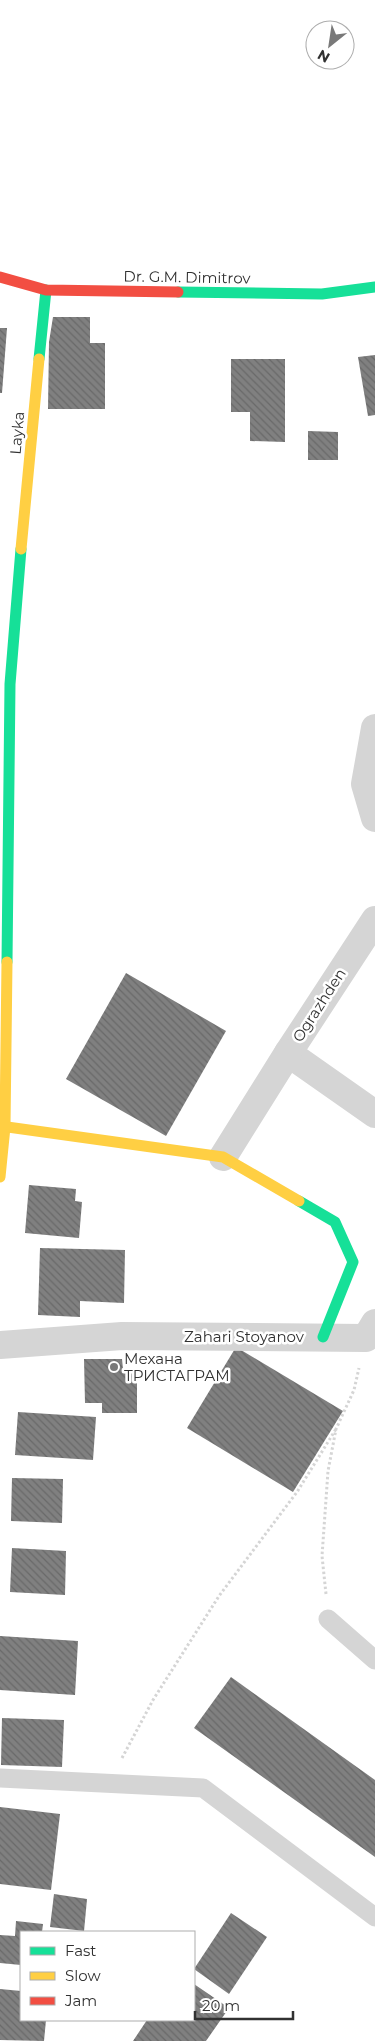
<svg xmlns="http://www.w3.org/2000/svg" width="375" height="2041" viewBox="0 0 375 2041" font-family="Montserrat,sans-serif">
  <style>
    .building { fill: url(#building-back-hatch) }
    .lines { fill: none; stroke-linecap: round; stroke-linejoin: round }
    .path { stroke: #d5d5d5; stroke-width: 3; stroke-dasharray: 2.5 2.5; stroke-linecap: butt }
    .lane { stroke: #d5d5d5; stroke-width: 19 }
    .street { stroke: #d5d5d5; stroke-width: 28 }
    .fast { stroke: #16e098; stroke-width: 11 }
    .slow { stroke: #ffcf43; stroke-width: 11 }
    .jam { stroke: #f24e42; stroke-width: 11 }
    .poi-dot { fill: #797979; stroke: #fff; stroke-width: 2 }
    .labels { text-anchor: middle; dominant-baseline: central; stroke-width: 5; stroke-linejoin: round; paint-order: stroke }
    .street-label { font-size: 15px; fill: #313131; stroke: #fff }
    .poi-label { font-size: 15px; fill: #313131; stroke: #fff; text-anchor: start }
  </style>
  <defs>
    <pattern id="building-back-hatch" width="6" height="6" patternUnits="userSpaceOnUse" patternTransform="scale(1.25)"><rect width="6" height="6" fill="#808080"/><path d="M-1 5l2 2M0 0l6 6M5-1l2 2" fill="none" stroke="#696969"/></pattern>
  </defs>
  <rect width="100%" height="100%" fill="#fff"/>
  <g class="building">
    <path d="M53,317H90V343H105V409H48L49,342Z"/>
    <path d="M0,328H7L2,393H0Z"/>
    <path d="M375,355V415L368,416L358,357Z"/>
    <path d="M231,359H285V442L250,441V412H231Z"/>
    <path d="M308,431L338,432V460H308Z"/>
    <path d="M126,973L226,1031L166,1136L66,1079Z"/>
    <path d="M29,1185L76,1189L75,1201L82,1202L79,1238L25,1233Z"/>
    <path d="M40,1248L125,1250L124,1303L80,1301V1317L38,1315Z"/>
    <path d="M236,1347L343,1411L293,1492L187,1428Z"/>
    <path d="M84,1359H122L123,1369H137V1413H102V1403H85Z"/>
    <path d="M18,1412L96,1417L93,1460L15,1455Z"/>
    <path d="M12,1478L63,1479L62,1523L11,1521Z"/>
    <path d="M12,1548L66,1551L65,1595L10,1592Z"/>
    <path d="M0,1636L78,1641L75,1695L0,1690Z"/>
    <path d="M231,1677L375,1780V1857L194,1728Z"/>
    <path d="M2,1718L64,1720L62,1767L1,1765Z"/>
    <path d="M0,1807L60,1814L51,1890L0,1884Z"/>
    <path d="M54,1894L87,1899L84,1931L50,1927Z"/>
    <path d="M231,1913L267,1937L229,1994L194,1969Z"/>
    <path d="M16,1921L43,1924L42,1932H21V1965L0,1963V1935L15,1936Z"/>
    <path d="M194,1984L229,2008L206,2041H133L147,2020H194Z"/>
    <path d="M0,1989L21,1991V2020H46L44,2041L0,2040Z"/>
  </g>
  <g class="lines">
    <g class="path">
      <path d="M326,1594L322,1556L328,1471L336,1429L354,1390L359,1368"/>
      <path d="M122,1758L153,1700L219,1596L297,1492L336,1429"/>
    </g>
    <g class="lane">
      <path d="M328,1619L375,1660"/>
      <path d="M0,1778L203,1788L375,1917"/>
    </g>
    <g class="street">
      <path d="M375,728L365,784L375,818"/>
      <path d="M375,920L288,1053L375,1114"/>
      <path d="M223,1157L288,1053"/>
      <path d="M0,1345L122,1336L366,1338L375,1323"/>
    </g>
    <g class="fast">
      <path d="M178,292L322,294L375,287"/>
      <path d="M39,359L46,290"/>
      <path d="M7,962L10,684L21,549"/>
      <path d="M299,1201L335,1222L353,1262L323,1337"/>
    </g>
    <g class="slow">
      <path d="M21,549L39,359"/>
      <path d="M0,1126L223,1157L299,1201"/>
      <path d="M0,1177L5,1127L7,962"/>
    </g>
    <path class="jam" d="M0,277L46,290L178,292"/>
  </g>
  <circle class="poi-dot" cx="114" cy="1367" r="5"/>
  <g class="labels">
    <g class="street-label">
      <text transform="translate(187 277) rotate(1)">Dr. G.M. Dimitrov</text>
      <text transform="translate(17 433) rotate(-85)">Layka</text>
      <text transform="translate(319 1005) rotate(-57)">Ograzhden</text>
      <text x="244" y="1336">Zahari Stoyanov</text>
    </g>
    <g class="poi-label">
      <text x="124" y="1358">Механа<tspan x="124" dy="17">ТРИСТАГРАМ</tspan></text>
    </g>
  </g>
  <rect x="20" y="1931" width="175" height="90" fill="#ffffff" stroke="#adadad"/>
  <rect x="30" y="1947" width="25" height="8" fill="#16e098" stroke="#adadad"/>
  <text x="65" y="1956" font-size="15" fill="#313131">Fast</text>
  <rect x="30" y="1972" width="25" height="8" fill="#ffcf43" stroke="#adadad"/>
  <text x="65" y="1981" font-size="15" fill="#313131">Slow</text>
  <rect x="30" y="1997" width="25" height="8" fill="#f24e42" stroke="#adadad"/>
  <text x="65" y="2006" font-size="15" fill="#313131">Jam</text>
  <g transform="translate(330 45) rotate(210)"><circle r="24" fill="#ffffff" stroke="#adadad"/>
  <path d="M0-4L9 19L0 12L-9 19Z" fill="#797979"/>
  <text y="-8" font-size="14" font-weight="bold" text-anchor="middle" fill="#313131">N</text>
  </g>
  <path d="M195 2011v8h98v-8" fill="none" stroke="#313131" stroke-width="2.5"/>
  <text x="202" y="2011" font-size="15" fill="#313131" stroke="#ffffff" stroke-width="4" paint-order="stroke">20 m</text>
</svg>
